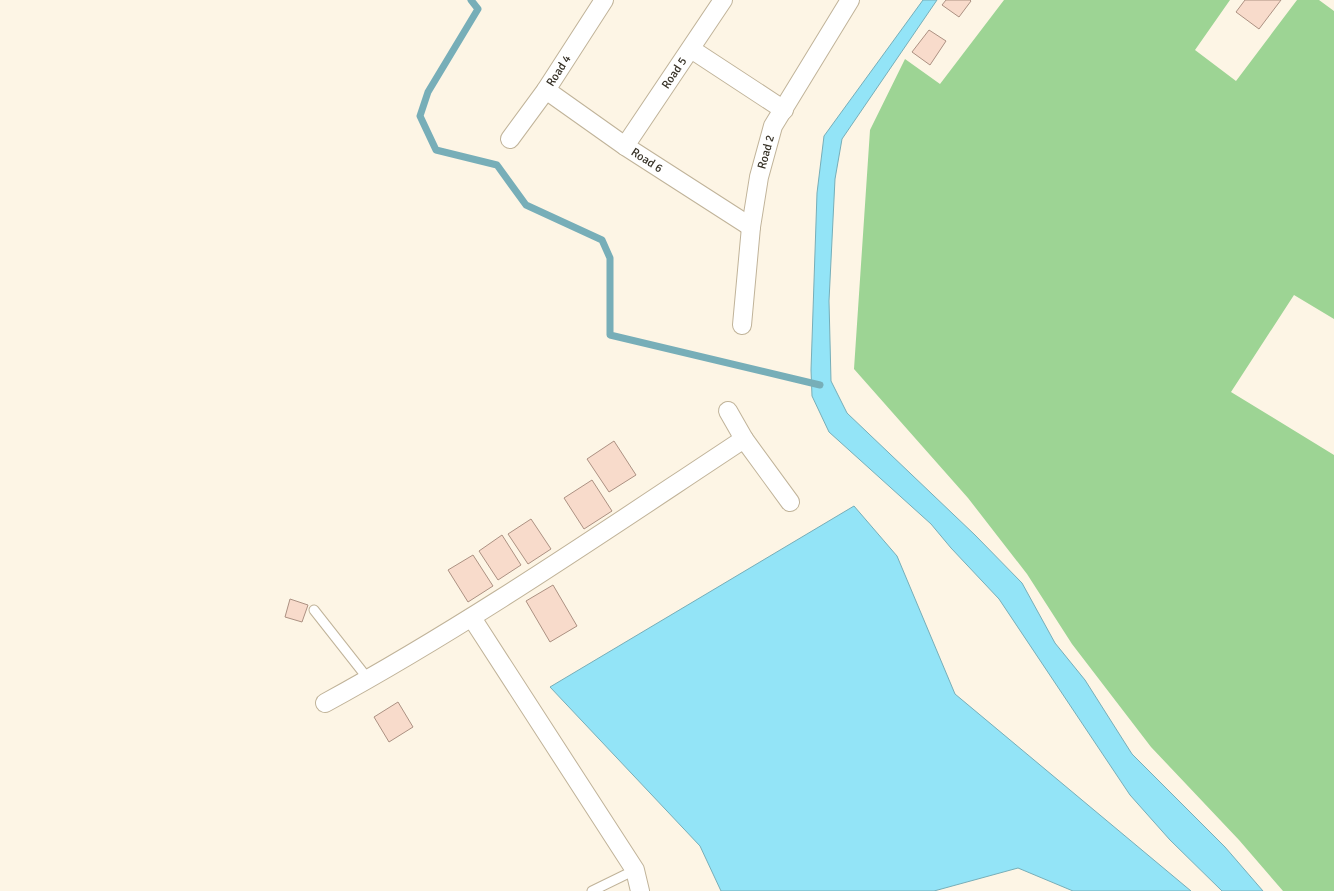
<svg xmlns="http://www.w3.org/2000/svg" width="1334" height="891" viewBox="0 0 1334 891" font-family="Signika,sans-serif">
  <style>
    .green { fill: #9dd494 }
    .water { fill: #93e4f7; stroke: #77aeb8 }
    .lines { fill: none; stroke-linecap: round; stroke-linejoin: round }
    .stream { stroke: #77aeb8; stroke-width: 7 }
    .building { fill: #f8dbcb; stroke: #ac9182 }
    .lane-casing { stroke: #c0b399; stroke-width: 11 }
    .street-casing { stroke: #c0b399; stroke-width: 20 }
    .lane { stroke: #fff; stroke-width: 9 }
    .street { stroke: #fff; stroke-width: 18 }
    .labels { text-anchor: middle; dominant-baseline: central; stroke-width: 4; stroke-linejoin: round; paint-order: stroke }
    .street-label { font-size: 12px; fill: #363126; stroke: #fdf5e5 }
  </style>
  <rect width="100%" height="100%" fill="#fdf5e5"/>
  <path class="green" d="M1004,0H1230L1195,50L1236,81L1297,0H1319L1334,11V319L1294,295L1231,392L1334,455V891H1283L1239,840L1151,747L1072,644L1027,574L968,498L854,369L870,130L905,59L940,84Z"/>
  <g class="water">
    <path d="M923,0H937L842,139L835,179L829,301L831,381L847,413L975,535L1022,583L1055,643L1085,680L1132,754L1225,847L1263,891H1222L1170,840L1130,795L999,599L951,548L931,524L829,432L812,396L811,370L817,193L824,136Z"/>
    <path d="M854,506L897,556L955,694L1191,891H1073L1018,868L934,891H721L700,846L550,687Z"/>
  </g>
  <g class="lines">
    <path class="stream" d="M471,0L478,9L428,92L420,116L436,150L497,165L526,205L602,240L610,258V335L820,385"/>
  </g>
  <g class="building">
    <path d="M946,0H970L971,1L959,17L942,5Z"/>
    <path d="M1245,0H1281L1259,29L1236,12Z"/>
    <path d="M929,30L946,41L930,65L912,52Z"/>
    <path d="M614,441L636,475L609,492L587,459Z"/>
    <path d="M592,480L612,511L584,529L564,498Z"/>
    <path d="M531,519L551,549L528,564L508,534Z"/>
    <path d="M502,535L521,565L498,580L479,551Z"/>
    <path d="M473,555L493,586L468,602L448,570Z"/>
    <path d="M553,585L577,626L550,642L526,601Z"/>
    <path d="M290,599L308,605L302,622L285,617Z"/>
    <path d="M398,702L413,727L389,742L374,717Z"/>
  </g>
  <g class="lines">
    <g class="lane-casing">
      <g id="lane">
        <path d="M314,610L369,680"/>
        <path d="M592,891L635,870"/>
      </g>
    </g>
    <g class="street-casing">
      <g id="street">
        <path d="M691,49L784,110"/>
        <path id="s1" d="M546,90L625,146L751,227"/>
        <path id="s2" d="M510,139L546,90L604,0"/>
        <path id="s3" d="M625,146L723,0"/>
        <path id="s4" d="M742,325L751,227L759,177L773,126L850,0"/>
        <path d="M728,411L744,439"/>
        <path d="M472,618L635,870L640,891"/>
        <path d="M325,703C470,624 606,530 744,439L790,502"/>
      </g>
    </g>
    <use href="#lane" class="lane"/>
    <use href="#street" class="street"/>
  </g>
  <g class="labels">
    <g class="street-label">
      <text stroke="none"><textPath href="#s2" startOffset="84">Road 4</textPath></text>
      <text stroke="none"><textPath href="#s3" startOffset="88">Road 5</textPath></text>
      <text stroke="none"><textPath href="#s4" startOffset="175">Road 2</textPath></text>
      <text stroke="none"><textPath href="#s1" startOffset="123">Road 6</textPath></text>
    </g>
  </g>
</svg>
